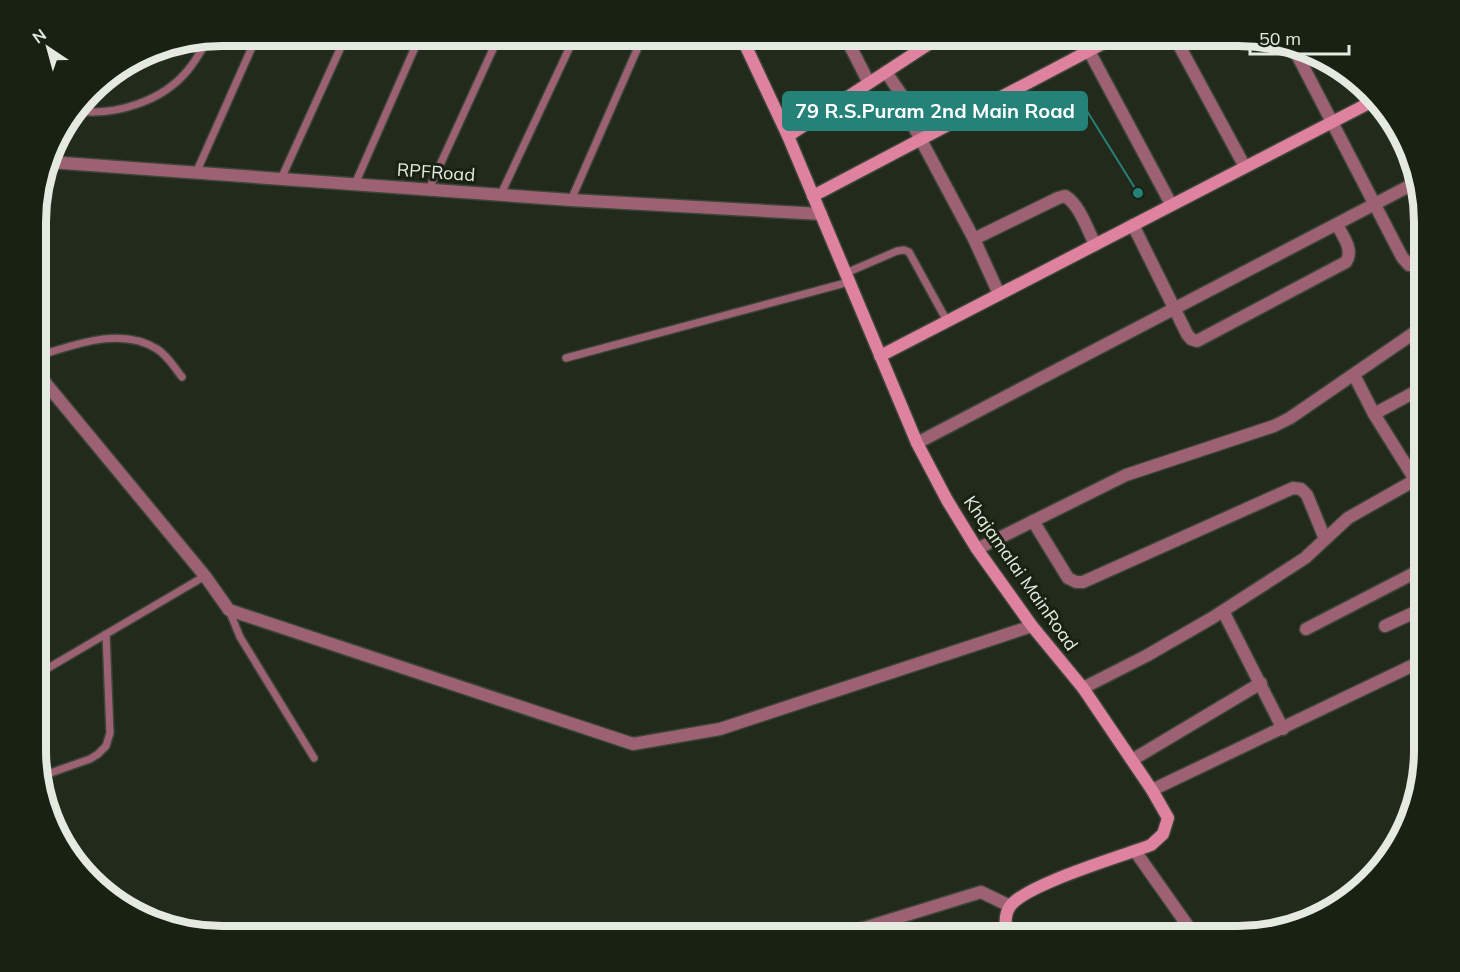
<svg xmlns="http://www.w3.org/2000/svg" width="1460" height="972" viewBox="0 0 1460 972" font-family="Mulish,sans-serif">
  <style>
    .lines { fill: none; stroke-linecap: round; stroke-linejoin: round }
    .lane-casing { stroke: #3d4537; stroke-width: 10 }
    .street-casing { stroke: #3d4537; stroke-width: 15 }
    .secondary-casing { stroke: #3d4537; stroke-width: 15 }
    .lane { stroke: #9c6274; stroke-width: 7 }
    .street { stroke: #9c6274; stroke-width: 12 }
    .secondary { stroke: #df82a0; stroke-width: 12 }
    .labels { text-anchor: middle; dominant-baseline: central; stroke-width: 6; stroke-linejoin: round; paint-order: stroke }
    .street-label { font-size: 18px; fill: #e4eae0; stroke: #192113 }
    .rim { fill: none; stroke: #e4eae0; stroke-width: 8 }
    .leader { fill: none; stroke: #248279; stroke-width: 2 }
    .callout-dot { fill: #248279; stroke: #192113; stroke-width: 2 }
    .callout { fill: #248279; stroke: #248279; stroke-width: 2 }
    .callout-label { font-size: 20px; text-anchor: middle; font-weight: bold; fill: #fff }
  </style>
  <rect width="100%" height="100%" fill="#222a1c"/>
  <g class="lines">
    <g class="lane-casing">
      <g id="lane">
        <path d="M77,111C116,116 163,101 188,70C196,60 202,49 209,39"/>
        <path d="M196,173L257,36"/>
        <path d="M281,179L346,36"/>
        <path d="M355,184L420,36"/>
        <path d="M429,189L499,36"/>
        <path d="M501,194L575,36"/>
        <path d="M571,200L643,36"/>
        <path d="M846,273L897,251L904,250L909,252L947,321"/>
        <path d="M38,356C74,345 121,326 157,349C168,356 174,367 182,377"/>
        <path d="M566,358L849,282"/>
        <path d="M229,610L240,637L314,758"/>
        <path d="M38,674L205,576"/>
        <path d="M39,777L90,759L98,754L106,746L110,733L106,634"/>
      </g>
    </g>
    <g class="street-casing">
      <g id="street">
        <path d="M845,36L869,83"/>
        <path d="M1174,36L1245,167"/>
        <path d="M1292,45L1402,257L1409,265H1424"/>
        <path d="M1089,51L1171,204"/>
        <path d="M886,72L903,97L913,125L974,239L999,294"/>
        <path d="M49,162L571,200L821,214"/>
        <path d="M1133,225L1187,334L1191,339L1197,341L1346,262C1354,250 1343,236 1337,225"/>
        <path d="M974,239L1058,198L1065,196C1080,205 1087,229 1095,244"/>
        <path d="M38,374L205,576L229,610L633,744L720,729L1032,626"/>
        <path d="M1354,375L1374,414L1424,494"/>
        <path d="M1374,414L1424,387"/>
        <path d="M917,443L1415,183"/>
        <path d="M1033,521L1068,578L1076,582H1083L1293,488L1301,489L1307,495L1325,539"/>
        <path d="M977,549L1126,475L1274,426L1290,418L1424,326"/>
        <path d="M1223,611L1283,729"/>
        <path d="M1385,626L1424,608"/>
        <path d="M1306,629L1424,568"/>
        <path d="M1083,688L1146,656L1212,618L1305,558L1348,518L1424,475"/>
        <path d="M1132,760L1261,683"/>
        <path d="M1152,790L1424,660"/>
        <path d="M1135,851L1195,936"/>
        <path d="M838,936L981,892L1010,906"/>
      </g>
    </g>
    <g class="secondary-casing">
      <g id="secondary">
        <path d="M741,36L788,136L917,443L947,500L977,549L1032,626L1083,688L1152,790L1168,818L1163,834L1151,845C1120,857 1030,883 1011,905C1004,914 1005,926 1008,936"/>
        <path d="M788,136L941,36"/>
        <path d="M813,196L1117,36"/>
        <path d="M880,356L1373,101"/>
      </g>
    </g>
    <use href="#lane" class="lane"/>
    <use href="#street" class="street"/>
    <use href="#secondary" class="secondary"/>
  </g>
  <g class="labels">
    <g class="street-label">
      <text transform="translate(436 172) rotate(4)">RPFRoad</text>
      <text transform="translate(1021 573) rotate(55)">Khajamalai MainRoad</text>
    </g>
  </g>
  <path d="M0 0H1460V972H0ZM222 46H1238A176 176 0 0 1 1414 222V750A176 176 0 0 1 1238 926H222A176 176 0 0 1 46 750V222A176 176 0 0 1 222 46Z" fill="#192113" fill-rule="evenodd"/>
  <path class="rim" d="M222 46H1238A176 176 0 0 1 1414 222V750A176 176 0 0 1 1238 926H222A176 176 0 0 1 46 750V222A176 176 0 0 1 222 46Z"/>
  <path class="leader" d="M1138 193L1087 111"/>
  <circle class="callout-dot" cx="1138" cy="193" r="6"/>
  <rect class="callout" x="783" y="92" width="304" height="38" rx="6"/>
  <g class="callout-label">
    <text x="935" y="118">79 R.S.Puram 2nd Main Road</text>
  </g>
  <g transform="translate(48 48) rotate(324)" stroke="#192113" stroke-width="4.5" paint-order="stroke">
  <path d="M0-4.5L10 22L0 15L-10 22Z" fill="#e4eae0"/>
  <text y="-9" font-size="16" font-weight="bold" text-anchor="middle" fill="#e4eae0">N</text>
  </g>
  <path d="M1250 45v9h99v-9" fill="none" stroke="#e4eae0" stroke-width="3"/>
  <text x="1259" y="45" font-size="18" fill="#e4eae0" stroke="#192113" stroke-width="4.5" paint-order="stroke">50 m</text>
</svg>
